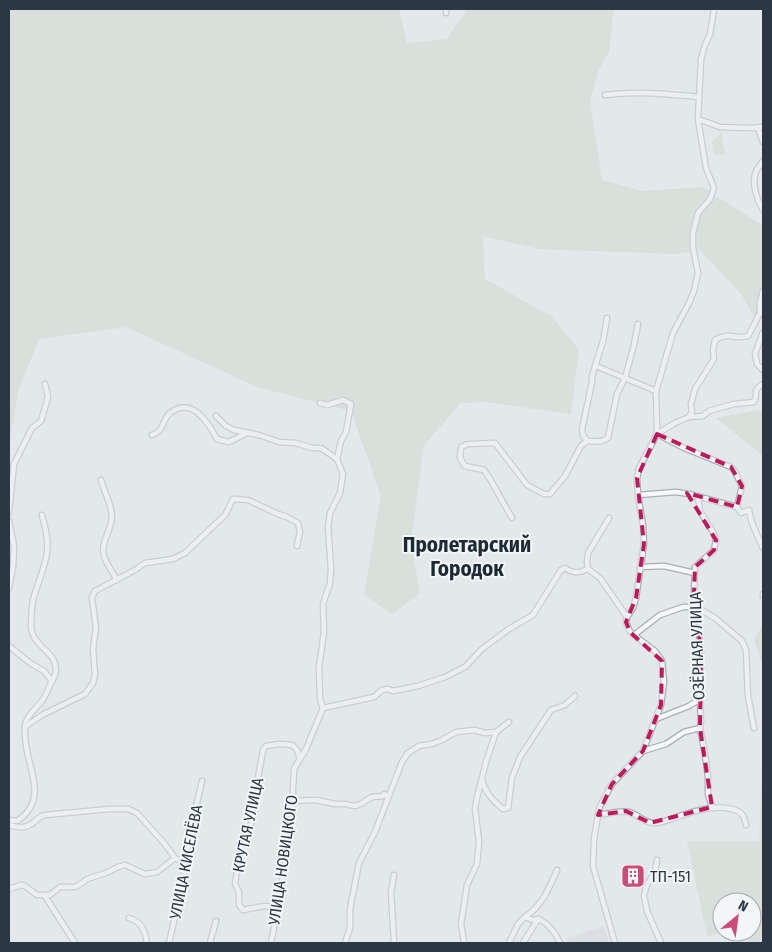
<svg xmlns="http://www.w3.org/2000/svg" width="772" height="952" viewBox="0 0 772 952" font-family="'Fira Sans Condensed',sans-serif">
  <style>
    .built { fill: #d2d7dd }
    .green { fill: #ccd5c5 }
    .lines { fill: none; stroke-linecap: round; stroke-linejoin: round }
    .minor-casing { stroke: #a8b0b5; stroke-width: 7 }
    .minor { stroke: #f6f8f9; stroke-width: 4.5 }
    .marked { fill: none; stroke: #c2185b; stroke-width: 4; stroke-dasharray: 10 6; stroke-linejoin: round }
    .labels { text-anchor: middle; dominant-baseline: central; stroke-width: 4; stroke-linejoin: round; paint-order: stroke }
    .street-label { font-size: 16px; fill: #2b3843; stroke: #f3f6f8 }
    .poi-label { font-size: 16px; fill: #2b3843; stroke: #f3f6f8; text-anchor: start }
    .district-label { font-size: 21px; font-weight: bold; fill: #1d2934; stroke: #f3f6f8 }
  </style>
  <rect width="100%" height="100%" fill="#e3e8eb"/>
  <path class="built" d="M604,926L609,943H567L566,938Z"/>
  <g class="green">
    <path d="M9,9H399L407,43L447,39L467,9H614L609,52L599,69L590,101L602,180L642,191L702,187L762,225L763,230V316H754L741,294L700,250L675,254L538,249L483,236L485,279L551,316L579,350L571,414L486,402L461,403L424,445L411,542L420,593L392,614L364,595L381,496L351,411L257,387L126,327L39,339L18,391L9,447Z"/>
    <path d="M721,133L725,154L714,155L712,142Z"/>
    <path d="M758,410L763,412V456L716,418Z"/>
    <path d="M763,625V666L754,639Z"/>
    <path d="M763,741V943H748L745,932H752V902H722V932H725L707,936L687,841H759Z"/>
  </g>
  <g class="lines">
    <g class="minor-casing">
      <g id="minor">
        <path d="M446,13V9"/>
        <path d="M605,95C636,91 667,94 699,97"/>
        <path d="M698,119L720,127L751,128L763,127"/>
        <path d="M758,128L763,142"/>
        <path d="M763,161C761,164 758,168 756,171C751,183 757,200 763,210"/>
        <path d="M763,332L755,354L757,364L763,370"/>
        <path d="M596,366L656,391"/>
        <path d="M320,403L327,405L343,400L351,404L346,432L341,441L337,459"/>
        <path d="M216,416L226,426L234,430L259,435L279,442L296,443L312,448H321L337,459L343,474L340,493L330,513L328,527L331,569L330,583L323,604L324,632L319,667L320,699L323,708L306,749L294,769L291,828L277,912L271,943"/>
        <path d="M689,417L703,416L709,411L734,404L754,402C759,393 751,391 763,384"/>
        <path d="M657,434L675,423L689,417L692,412L691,404L695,389L714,359L713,349L715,340C730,331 735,340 748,336L760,313V303L763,291"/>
        <path d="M657,434L684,448L731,467L734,470L742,486L737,507L741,513L749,510C750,523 758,536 763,548"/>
        <path d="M152,435C154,434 157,433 159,431C163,427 164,419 169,414C191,395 208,422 217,439L229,442L247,433"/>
        <path d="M587,441C595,441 602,443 608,438L617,394L625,378L634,345L638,324"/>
        <path d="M587,441L583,435L582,429L592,382V376L603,341L607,318"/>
        <path d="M101,480C104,492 112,504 112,518C111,527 106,535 104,544C100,557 111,569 117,580"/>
        <path d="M638,495L676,492L689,494L737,507"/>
        <path d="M698,497L700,511L713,532L716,540L714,550L695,567L694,594L701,651L699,685L701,721L700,728L705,754L708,777V794L712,807"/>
        <path d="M9,512L14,464L32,428L41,421L48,397L45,384"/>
        <path d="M512,518L490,479L484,470L465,466L460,458L461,447L468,444L495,443L527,485L544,494H550L565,476L581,446L587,441"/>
        <path d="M609,518L588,553L587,562L588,569L600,578L627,617"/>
        <path d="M9,521L14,546L13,567L9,588"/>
        <path d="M640,567L664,566L695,573"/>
        <path d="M763,596V594"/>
        <path d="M634,635L660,615L683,607H696L715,618L742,641L746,650L748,696L754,728"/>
        <path d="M9,646L30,663L44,671L52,681"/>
        <path d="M323,708L374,697L382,690L388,689L393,691L418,686L445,677L465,667L482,649L509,629L533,615L561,570L565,568C574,574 579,573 588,569"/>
        <path d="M656,719L689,706L700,699"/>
        <path d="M25,727L42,715L85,694L93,683L95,675L93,649L96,628L92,598L95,591L135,570L145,563L173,559L185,553L225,515L233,499L248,500L278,514L287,517L298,523L300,532L297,546"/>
        <path d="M643,751L666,744L684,732L700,728"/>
        <path d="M482,781C487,794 492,800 503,809L508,808L512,778L520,757L551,710L565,705L575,696"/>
        <path d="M293,801L316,800L335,804H347C356,809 362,803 370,798C374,796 379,797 383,796L384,794L388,797"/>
        <path d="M598,815C607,814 620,810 629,812C637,814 645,823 653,823C665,823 675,817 686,814C701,809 717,805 732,809C742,812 744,815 746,825"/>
        <path d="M9,820L17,821C52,798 24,765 25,733C25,730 24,726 26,722C29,713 39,706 44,698C47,693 49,686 52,681C54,677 56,675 56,671C57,651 32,647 31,626C31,622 32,604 33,600C37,584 45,569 47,552C49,540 45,527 42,515"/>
        <path d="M9,825C18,828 26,829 34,822C39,818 39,816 45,815L109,809H128L137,813L164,843L175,858L185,863"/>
        <path d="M657,860L655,871L646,887L644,896L647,911L661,943"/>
        <path d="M394,875L391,892L394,943"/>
        <path d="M9,889L21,885L25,886L37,895H50L60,887H75L82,883L87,879L106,873L118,867L125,865L145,874L157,872L175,858"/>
        <path d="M45,896L75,943"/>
        <path d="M277,912L273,907L264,906L243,910L239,905V892L235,884L240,850L244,838L251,824L255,809L256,798L255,786L258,778L263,750L266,746L279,744L292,745L297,750L300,759"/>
        <path d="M129,918C142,922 145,931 147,943"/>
        <path d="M538,919L533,920L525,917C543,905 549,888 557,870"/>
        <path d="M169,943L183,882L185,863L188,846L193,834L195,811L202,781"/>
        <path d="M210,943L216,921"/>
        <path d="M345,943L350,928V909L359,863L375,832L402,762L408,753L419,746L432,744L442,740L456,732L474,730L485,733L496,732"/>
        <path d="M464,943L461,924L467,885L477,864L479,842L475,808L477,798L486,762L496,732L509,722"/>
        <path d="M509,943L518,924L525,917"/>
        <path d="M523,943L538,919C548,923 556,933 560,943"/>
        <path d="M615,943L593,866L594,839L598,815L600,806L612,784L643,751L661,705L664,682L662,661L655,651L630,632L626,622L627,617L633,608L636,598L644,544L643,525L638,495L637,478L639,468L657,434L656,391L673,333L689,303L694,291L698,273L693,248V233L698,213L710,199L714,188L706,168L698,119L701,59L705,45L710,34L714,9"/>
      </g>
    </g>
    <use href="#minor" class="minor"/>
  </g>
  <path d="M0 0H772V952H0ZM657,434L731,467L742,486L737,507L687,493L716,540L714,550L695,567L694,594L701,651L700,728L712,807L650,823L626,811L598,815L612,784L643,751L661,705L662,661L630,632L626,622L636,598L644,544L637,478Z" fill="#e3e8eb" fill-opacity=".55" fill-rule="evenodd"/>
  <path class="marked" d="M657,434L731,467L742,486L737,507L687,493L716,540L714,550L695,567L694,594L701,651L700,728L712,807L650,823L626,811L598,815L612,784L643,751L661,705L662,661L630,632L626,622L636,598L644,544L637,478Z"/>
  <defs>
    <g id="building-square" transform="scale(1.25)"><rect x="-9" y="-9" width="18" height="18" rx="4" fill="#cc4c75" stroke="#f3f6f8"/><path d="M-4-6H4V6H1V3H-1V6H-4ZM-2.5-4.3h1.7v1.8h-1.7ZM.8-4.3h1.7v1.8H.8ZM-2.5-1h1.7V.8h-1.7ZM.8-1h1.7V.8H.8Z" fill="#fff"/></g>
  </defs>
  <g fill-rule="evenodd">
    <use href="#building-square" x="633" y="876"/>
  </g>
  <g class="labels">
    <g class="street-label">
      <text transform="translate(697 646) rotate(-92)">ОЗЁРНАЯ УЛИЦА</text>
      <text transform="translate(248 825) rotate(-78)">КРУТАЯ УЛИЦА</text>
      <text transform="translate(283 860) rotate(-82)">УЛИЦА НОВИЦКОГО</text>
      <text transform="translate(186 862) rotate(-79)">УЛИЦА КИСЕЛЁВА</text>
    </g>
    <g class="poi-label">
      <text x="650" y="876">ТП-151</text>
    </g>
    <g class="district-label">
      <text x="467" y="545">Пролетарский<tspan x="467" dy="24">Городок</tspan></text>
    </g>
  </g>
  <rect width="772" height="952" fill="none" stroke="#2b3843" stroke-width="20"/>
  <g transform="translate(737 917) rotate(29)"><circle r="24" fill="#f3f6f8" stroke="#a3aab0"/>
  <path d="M0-4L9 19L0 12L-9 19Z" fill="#cc4c75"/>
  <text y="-8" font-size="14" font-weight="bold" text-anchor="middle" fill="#2b3843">N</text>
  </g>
</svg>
